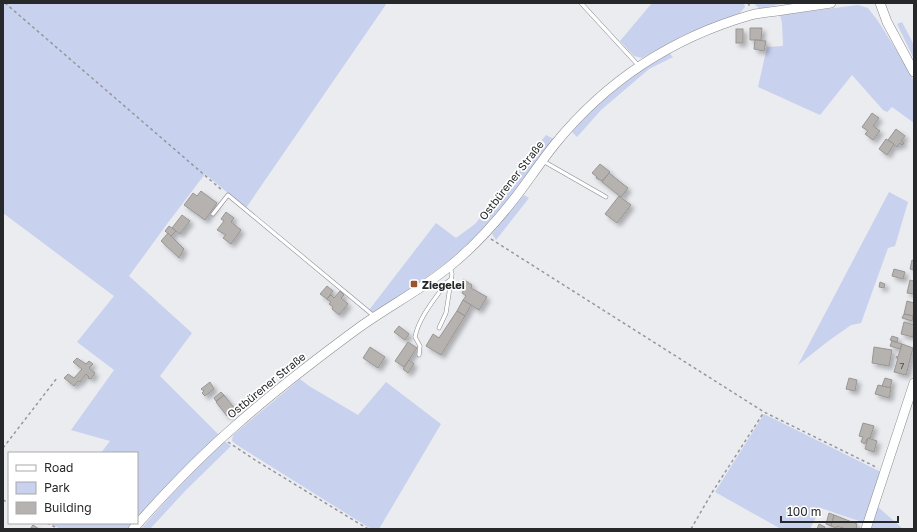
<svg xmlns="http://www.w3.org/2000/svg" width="917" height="532" viewBox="0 0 917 532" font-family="'Golos Text',sans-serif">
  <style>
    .green { fill: #c8d1ed }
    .building { fill: #b6b2b0; stroke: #999593; filter: url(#shadow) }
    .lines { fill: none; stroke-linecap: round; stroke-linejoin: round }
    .service-casing { stroke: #8a8b8f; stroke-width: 4.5 }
    .tertiary-casing { stroke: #8a8b8f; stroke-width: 10 }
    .path { stroke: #96979a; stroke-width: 1.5; stroke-dasharray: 3 3; stroke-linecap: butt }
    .service { stroke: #fff; stroke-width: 3.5 }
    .tertiary { stroke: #fff; stroke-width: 9 }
    .poi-dot { fill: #9b552c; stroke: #fff; stroke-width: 1.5 }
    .labels { text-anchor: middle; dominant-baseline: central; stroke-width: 3.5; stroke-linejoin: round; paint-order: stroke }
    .number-label { font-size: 9px; fill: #4b4a4b }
    .street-label { font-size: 11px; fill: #272829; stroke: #fff }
    .poi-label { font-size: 11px; font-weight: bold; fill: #272829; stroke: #fff; text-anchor: start }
  </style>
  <defs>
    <filter id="shadow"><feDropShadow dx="3.5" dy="3.5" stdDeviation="2" flood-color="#0004"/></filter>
  </defs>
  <rect width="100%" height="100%" fill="#ebecf0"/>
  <g class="green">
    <path d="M3,3H387L246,208L205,174L167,224L129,276L192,333L160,376L219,435L137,518V453H101L110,441L71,430L114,370L77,342L114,296L3,213Z"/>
    <path d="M652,3H744L745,7L739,14L684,35L642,58L634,56L620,41Z"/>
    <path d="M753,3H784L760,9Z"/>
    <path d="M858,5L868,8L878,21L905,64L914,81V123L892,107L887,112L883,110L852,75L820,115L758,87L767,47L783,46L782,23L780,15Z"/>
    <path d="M902,22L914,45V59L897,24Z"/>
    <path d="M669,53L673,57L649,69L601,110L577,137L572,132L595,107L639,71Z"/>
    <path d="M546,135L554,139L513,194L481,232L447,262L375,315L369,310L436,223L456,238L475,224Z"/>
    <path d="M889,192L908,202L895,246L888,248L861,323L851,325L827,342L798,365Z"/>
    <path d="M524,195L529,198L496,240L492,234Z"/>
    <path d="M300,379L309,386L358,415L386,382L441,424L379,529H371L237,445L232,441L233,435Z"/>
    <path d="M764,414L881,472L865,523L821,508L810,529H781L715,492Z"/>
    <path d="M224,441L231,446L185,491L150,529H141L172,494Z"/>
    <path d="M878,507L903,529H871Z"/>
    <path d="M49,523H133L127,529H61Z"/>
  </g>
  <g class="building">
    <path d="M750,28H762L761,40H750Z"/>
    <rect x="736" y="29" width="7" height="14"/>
    <path d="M755,40L766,41L764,51L754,49Z"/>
    <path d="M872,113L879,118L873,126L880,131L873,140L865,134L868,131L862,127Z"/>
    <path d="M896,129L905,136L901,141L904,143L902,145L900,143L897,147L888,140Z"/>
    <path d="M886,139L894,144L887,155L879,149Z"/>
    <path d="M600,164L610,172L602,181L596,178L597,177L592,173Z"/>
    <path d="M609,173L628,188L621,197L602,182Z"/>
    <path d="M201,191L217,203L205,220L184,205L193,193L197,196Z"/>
    <path d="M619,196L631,205L617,223L605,214Z"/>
    <path d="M226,212L234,218L231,222L241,230L231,244L223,238L226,235L217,230L224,221L221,219Z"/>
    <path d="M182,215L190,221L180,234L172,228Z"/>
    <path d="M169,226L176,231L171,236L165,231Z"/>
    <path d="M168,233L184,249L179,258L161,241Z"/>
    <path d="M912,260L914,261V270L910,269Z"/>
    <path d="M894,269L905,272L903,279L892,276Z"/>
    <path d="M463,279L472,285L471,288L487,297L479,310L463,300L466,296L462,293L464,289L459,286Z"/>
    <path d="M910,280L914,281V294L907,293Z"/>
    <path d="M880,282L885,284L884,288L879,287Z"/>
    <path d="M327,286L333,291L327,299L320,294Z"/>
    <path d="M340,291L344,295L341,298L348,304L339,315L332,309L333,307L329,304L331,302L327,299L331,295L334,298Z"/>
    <path d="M463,300L471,305L465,316L457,311Z"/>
    <path d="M907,301L914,303V316L904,314Z"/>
    <path d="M457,311L465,316L441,355L426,346L433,334L439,338Z"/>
    <path d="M904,314L913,316L912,321L902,318Z"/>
    <path d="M904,322L914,325L913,337L901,334Z"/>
    <path d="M399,326L409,334L405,340L394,332Z"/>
    <path d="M892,336L898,338L897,342L890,340Z"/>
    <path d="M892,341L902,344L900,349L890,346Z"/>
    <path d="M408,342L417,348L404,367L395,361Z"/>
    <path d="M902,344L913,348L906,375L894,372L898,358H896L897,356L898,357Z"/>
    <path d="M370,347L385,357L378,368L363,358Z"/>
    <path d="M874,347L892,350L889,366L872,363Z"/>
    <path d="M77,358L86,364L89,361L93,364L89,368L95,373L91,379L88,378L89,377L86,374L80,382L78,381L74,386L64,378L68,374L74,378L82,369L73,362Z"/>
    <path d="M409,360L414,364L408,373L403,369Z"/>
    <path d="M849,378L857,380L855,391L846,389Z"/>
    <path d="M885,378L892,380L890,388L882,386Z"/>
    <path d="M210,382L214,389L205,396L202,393L204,391L201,389Z"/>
    <path d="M878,385L891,388L889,398L875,394Z"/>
    <path d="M221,392L224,395L216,401L214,398Z"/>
    <path d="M224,395L235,409L227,416L216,402Z"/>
    <path d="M863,423L874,426L870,438L867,439L865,444L861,442L863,437L859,436Z"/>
    <path d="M868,438L877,441L874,452L865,449Z"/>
    <path d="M829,513L834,515L831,526L826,524Z"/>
    <path d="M834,515L857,524L856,529H846L837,526L836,528L831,526Z"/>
    <path d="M819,524L825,527L824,529H817Z"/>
    <path d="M33,525L39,529H30Z"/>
  </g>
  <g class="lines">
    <g class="service-casing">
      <g id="service">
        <path d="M581,3L638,65"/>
        <path d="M543,161L606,197"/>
        <path d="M213,214L228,195L374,316"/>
        <path d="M439,328L446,313L452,274L450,267"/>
        <path d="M419,355L420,346L415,337C419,317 435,299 446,283L451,279"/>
      </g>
    </g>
    <g class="tertiary-casing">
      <g id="tertiary">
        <path d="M880,3L887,22L914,72"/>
        <path d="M133,529C165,493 198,458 234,427C273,392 315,360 357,329C387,307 421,290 450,266C475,246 498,220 518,194C530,178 542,160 555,144C607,80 671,38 751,15C759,13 769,12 777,11C795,8 813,6 831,3"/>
        <path d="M866,529L914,383"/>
      </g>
    </g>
    <g class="path">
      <path d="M5,3L223,191"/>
      <path d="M748,3L750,7"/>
      <path d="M491,239L764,412L878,468"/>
      <path d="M228,442L255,460L368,529"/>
      <path d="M3,448L57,378"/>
      <path d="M3,500L9,503"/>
      <path d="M47,523L59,529"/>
      <path d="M691,529L713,491L764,412"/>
    </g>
    <use href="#service" class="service"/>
    <use href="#tertiary" class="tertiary"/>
  </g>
  <rect class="poi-dot" x="410" y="280" width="8" height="8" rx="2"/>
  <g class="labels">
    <g class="number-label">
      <text x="902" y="365">7</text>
    </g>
    <g class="street-label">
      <text transform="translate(511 180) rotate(-52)">Ostbürener Straße</text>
      <text transform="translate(266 385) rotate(-39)">Ostbürener Straße</text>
    </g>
    <g class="poi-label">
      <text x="422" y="284">Ziegelei</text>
    </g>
  </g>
  <rect width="917" height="532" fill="none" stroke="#272829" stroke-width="8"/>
  <rect x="8" y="452" width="130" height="72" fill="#ffffff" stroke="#a9a9a9"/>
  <rect x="16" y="465" width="20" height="6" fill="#ffffff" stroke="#a9a9a9"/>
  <text x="44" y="472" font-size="12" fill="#272829">Road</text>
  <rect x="16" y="482" width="20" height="12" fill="#c8d1ed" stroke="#a9a9a9"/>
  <text x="44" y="492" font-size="12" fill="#272829">Park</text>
  <rect x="16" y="502" width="20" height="12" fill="#b6b2b0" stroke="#a9a9a9"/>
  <text x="44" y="512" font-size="12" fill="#272829">Building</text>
  <path d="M781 516v6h117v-6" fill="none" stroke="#272829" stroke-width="2"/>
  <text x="787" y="516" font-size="12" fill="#272829" stroke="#ffffff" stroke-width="3" paint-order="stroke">100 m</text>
</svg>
